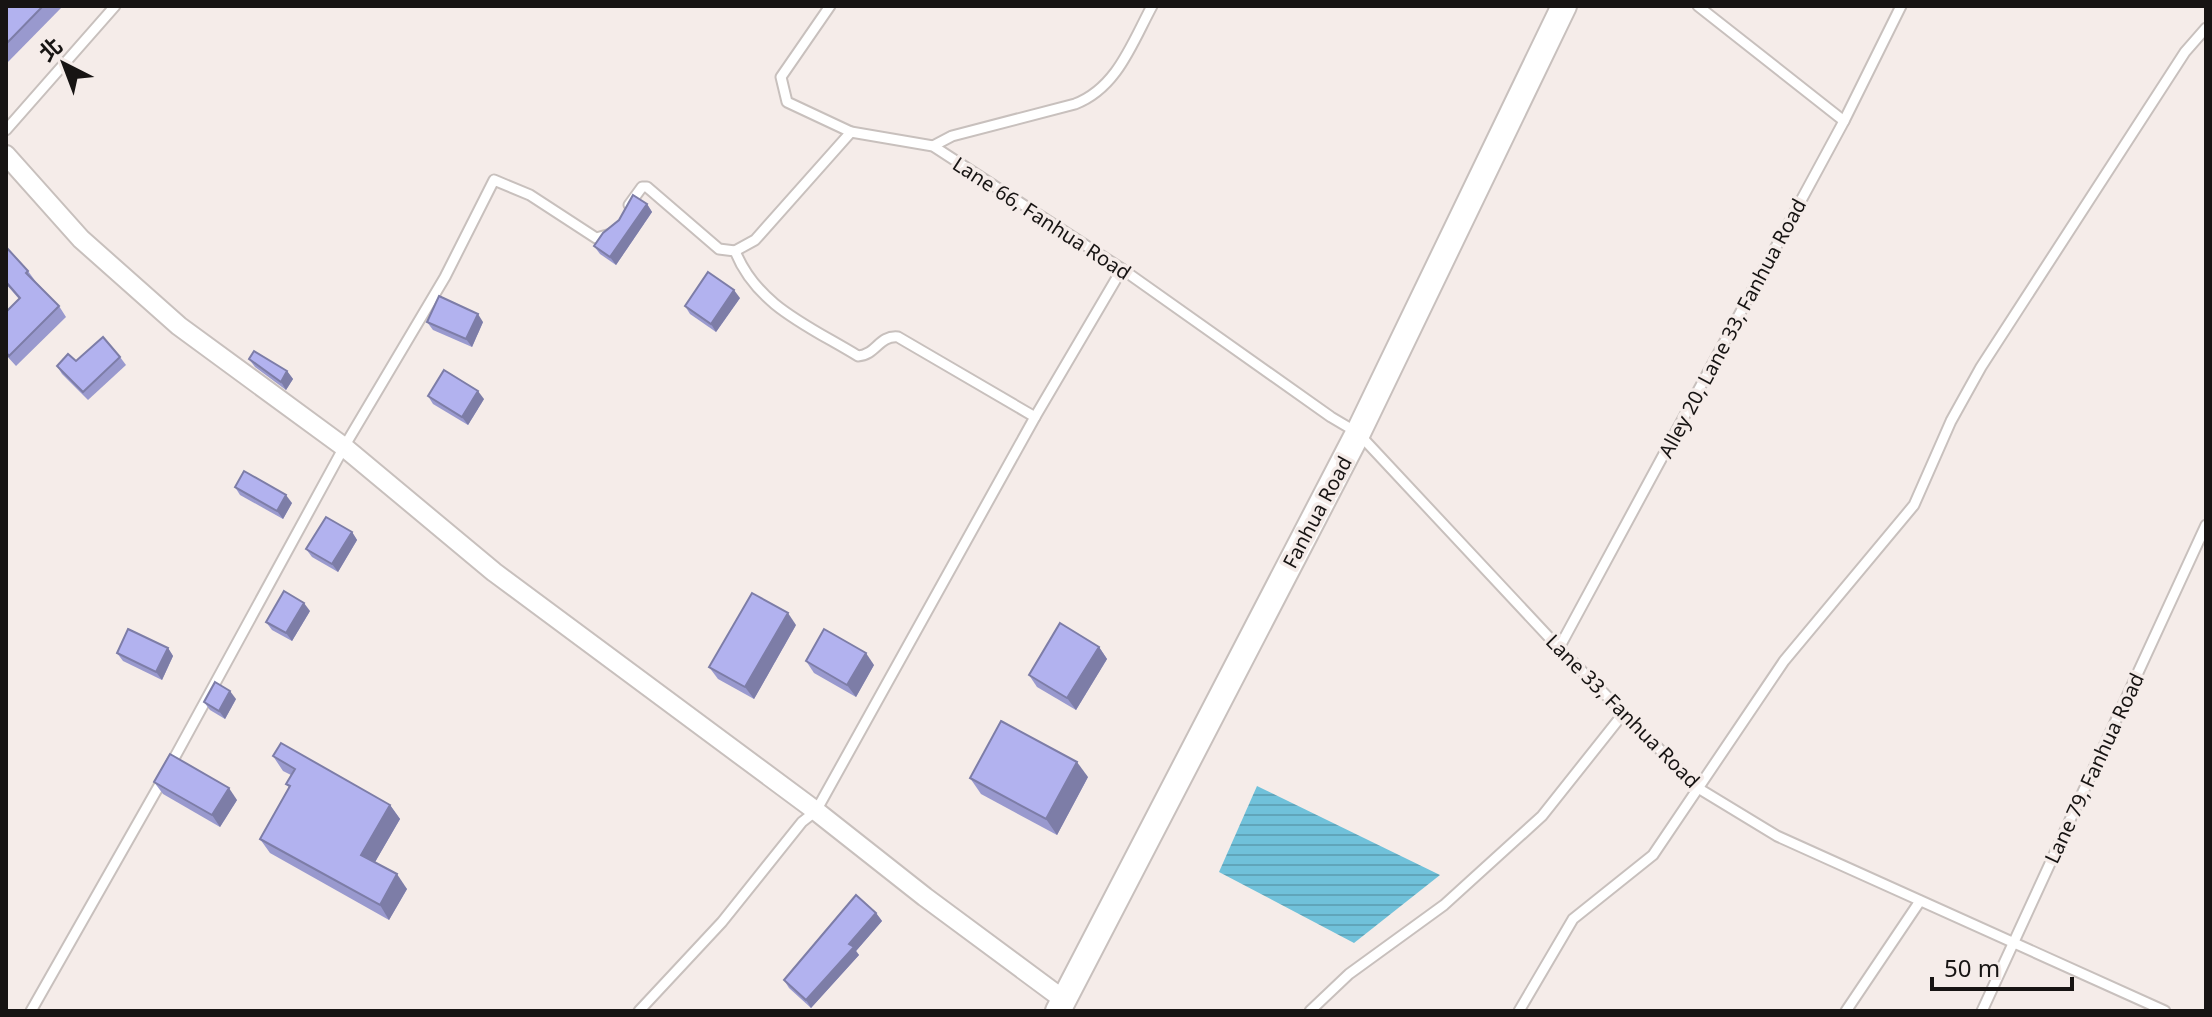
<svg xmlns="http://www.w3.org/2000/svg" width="2212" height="1017" viewBox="0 0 2212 1017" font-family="'Noto Sans','Noto Sans TC',sans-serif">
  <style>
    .water { fill: url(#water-rules) }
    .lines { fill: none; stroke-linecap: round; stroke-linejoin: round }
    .service-casing { stroke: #c8c0bd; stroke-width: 13 }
    .minor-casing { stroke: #c8c0bd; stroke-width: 22 }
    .secondary-casing { stroke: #c8c0bd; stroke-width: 28 }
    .service { stroke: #fff; stroke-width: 9 }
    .minor { stroke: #fff; stroke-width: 18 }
    .secondary { stroke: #fff; stroke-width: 24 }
    .wall { fill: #9999ce }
    .shaded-wall { fill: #7d7da7 }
    .building { fill: #b2b2ef; stroke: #7d7da7; stroke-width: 2 }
    .labels { text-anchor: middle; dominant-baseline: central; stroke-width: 7; stroke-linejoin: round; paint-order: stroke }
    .street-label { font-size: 20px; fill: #171413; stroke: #f5ece9 }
  </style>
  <defs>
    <pattern id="water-rules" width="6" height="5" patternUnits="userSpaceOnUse" patternTransform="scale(2)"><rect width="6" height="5" fill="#70c1da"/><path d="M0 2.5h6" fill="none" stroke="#60a5ba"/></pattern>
  </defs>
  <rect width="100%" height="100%" fill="#f5ece9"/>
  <path class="water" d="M1257,786L1440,875L1354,943L1219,872Z"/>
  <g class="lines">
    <g class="service-casing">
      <g id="service">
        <path d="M830,6L781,77L787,102L851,132"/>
        <path d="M1698,6L1844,121"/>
        <path d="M6,130L115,6"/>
        <path d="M933,146L952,136L1075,104C1117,88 1132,43 1152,6"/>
        <path d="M629,205L642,187H647L719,249L735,251C757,306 809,326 858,356C876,355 879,335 898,337L1035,417"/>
        <path d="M735,251L755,240L851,132L933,146L1122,269L1331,417L1358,433L1559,648L1698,788L1777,836L2165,1011"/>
        <path d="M1559,648L1844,121L1901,6"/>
        <path d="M171,764L344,447L445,277L494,180L530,195L596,238L611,234"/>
        <path d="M31,1011L164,777"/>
        <path d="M639,1011L722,922L802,822L816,811L1035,417L1122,269"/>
        <path d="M1310,1011L1349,974L1444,905L1542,816L1623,714"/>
        <path d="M1519,1011L1573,919L1653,855L1784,661L1914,505L1951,421L1981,367L2185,52L2206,28"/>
        <path d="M1846,1011L1920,901"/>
        <path d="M1982,1011L2206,525"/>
      </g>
    </g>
    <g class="minor-casing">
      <path id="minor" d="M6,155L81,239L179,326L344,447L494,572L816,811L925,897L1064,1000"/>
    </g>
    <g class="secondary-casing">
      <path id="secondary" d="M1058,1011L1358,433L1564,6"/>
    </g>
    <use href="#service" class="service"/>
    <use href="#minor" class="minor"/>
    <use href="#secondary" class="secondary"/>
  </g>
  <g class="wall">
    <path d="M6,6H63L6,64Z"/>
    <path d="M647,204L652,212L616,265L600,254L594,246Z"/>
    <path d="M6,247L28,271L36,282L59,306L66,317L16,366L6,355V312L19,299L6,284Z"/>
    <path d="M740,298L716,332L690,314L685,306Z"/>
    <path d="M427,322H483L472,347L433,330Z"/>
    <path d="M120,357L126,365L88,400L62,374L57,366L76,361Z"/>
    <path d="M249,359L287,371L293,379L286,390L255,367Z"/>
    <path d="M428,396L484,399L468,425L433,404Z"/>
    <path d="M235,487L292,503L283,519L240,495Z"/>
    <path d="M352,532L357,540L338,572L312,557L306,549Z"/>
    <path d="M310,611L292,641L272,630L266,622Z"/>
    <path d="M796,625L754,699L718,679L709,667Z"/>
    <path d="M1099,647L1107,659L1076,710L1037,687L1029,675Z"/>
    <path d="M168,648L173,656L162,680L123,661L117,653Z"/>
    <path d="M806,661L874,665L856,697L814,673Z"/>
    <path d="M236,699L225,719L210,710L204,702Z"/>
    <path d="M273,756L390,805L400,819L375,862L407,889L389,920L270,853L260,839L289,787L286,784L291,775L283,771Z"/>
    <path d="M1088,777L1057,835L981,794L970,778Z"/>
    <path d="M154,782L237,800L220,827L163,794Z"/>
    <path d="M876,913L882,921L856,951L859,955L811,1008L789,988L784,980Z"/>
  </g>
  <g class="shaded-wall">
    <path d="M647,204L652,212L616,265L610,257Z"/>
    <path d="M734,290L740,298L716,332L711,324Z"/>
    <path d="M478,314L483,322L472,347L466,339Z"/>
    <path d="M287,371L293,379L286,390L281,382Z"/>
    <path d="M478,391L484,399L468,425L462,417Z"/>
    <path d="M286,495L292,503L283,519L277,511Z"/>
    <path d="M352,532L357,540L338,572L332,564Z"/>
    <path d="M304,603L310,611L292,641L286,633Z"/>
    <path d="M788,613L796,625L754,699L745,687Z"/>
    <path d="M1099,647L1107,659L1076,710L1067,698Z"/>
    <path d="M168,648L173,656L162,680L156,672Z"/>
    <path d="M866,653L874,665L856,697L847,685Z"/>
    <path d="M230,691L236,699L225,719L219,711Z"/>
    <path d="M1077,762L1088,777L1057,835L1046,819Z"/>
    <path d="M229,788L237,800L220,827L212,815Z"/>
    <path d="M390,805L400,819L371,869L361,855Z"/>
    <path d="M397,874L407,889L389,920L380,905Z"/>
    <path d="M876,913L882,921L856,951L859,955L811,1008L806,1000L849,944Z"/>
  </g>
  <g class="building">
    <path d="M6,6H43L6,44Z"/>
    <path d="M633,195L647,204L610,257L594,246L603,233L619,220Z"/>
    <path d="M6,247L28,271L26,273L59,306L9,356L6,352V312L20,298L6,282Z"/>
    <path d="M708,272L734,290L711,324L685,306Z"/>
    <path d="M439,296L478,314L466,339L427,322Z"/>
    <path d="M103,337L120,357L83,392L57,366L68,354L76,361Z"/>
    <path d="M254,351L287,371L281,382L249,359Z"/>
    <path d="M444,370L478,391L462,417L428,396Z"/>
    <path d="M244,471L286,495L277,511L235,487Z"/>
    <path d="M326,517L352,532L332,564L306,549Z"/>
    <path d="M284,591L304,603L286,633L266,622Z"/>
    <path d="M752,593L788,613L745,687L709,667Z"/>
    <path d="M1060,623L1099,647L1067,698L1029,675Z"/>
    <path d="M128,629L168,648L156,672L117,653Z"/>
    <path d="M824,629L866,653L847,685L806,661Z"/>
    <path d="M215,682L230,691L219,711L204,702Z"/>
    <path d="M1001,721L1077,762L1046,819L970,778Z"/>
    <path d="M281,743L390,805L361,855L397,874L380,905L260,839L290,786L286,784L295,769L273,756Z"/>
    <path d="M170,754L229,788L212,815L154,782Z"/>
    <path d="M856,895L876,913L849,944L854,947L806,1000L784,980Z"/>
  </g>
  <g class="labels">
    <g class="street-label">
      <text transform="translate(1042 218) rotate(33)">Lane 66, Fanhua Road</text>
      <text transform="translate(1732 328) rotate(-62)">Alley 20, Lane 33, Fanhua Road</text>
      <text transform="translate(1317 512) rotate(-62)">Fanhua Road</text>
      <text transform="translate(1623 711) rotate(45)">Lane 33, Fanhua Road</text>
      <text transform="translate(2094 768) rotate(-65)">Lane 79, Fanhua Road</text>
    </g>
  </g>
  <rect width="2212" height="1017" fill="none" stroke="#171413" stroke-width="16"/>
  <g transform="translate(64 64) rotate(318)" stroke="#f5ece9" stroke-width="6" paint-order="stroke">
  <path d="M0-6L14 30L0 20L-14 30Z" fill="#171413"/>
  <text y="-12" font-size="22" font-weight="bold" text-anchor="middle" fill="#171413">北</text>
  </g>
  <path d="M1932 977v12h140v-12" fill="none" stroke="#171413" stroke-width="4"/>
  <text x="1944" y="977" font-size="24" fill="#171413" stroke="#f5ece9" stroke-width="6" paint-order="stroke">50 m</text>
</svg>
